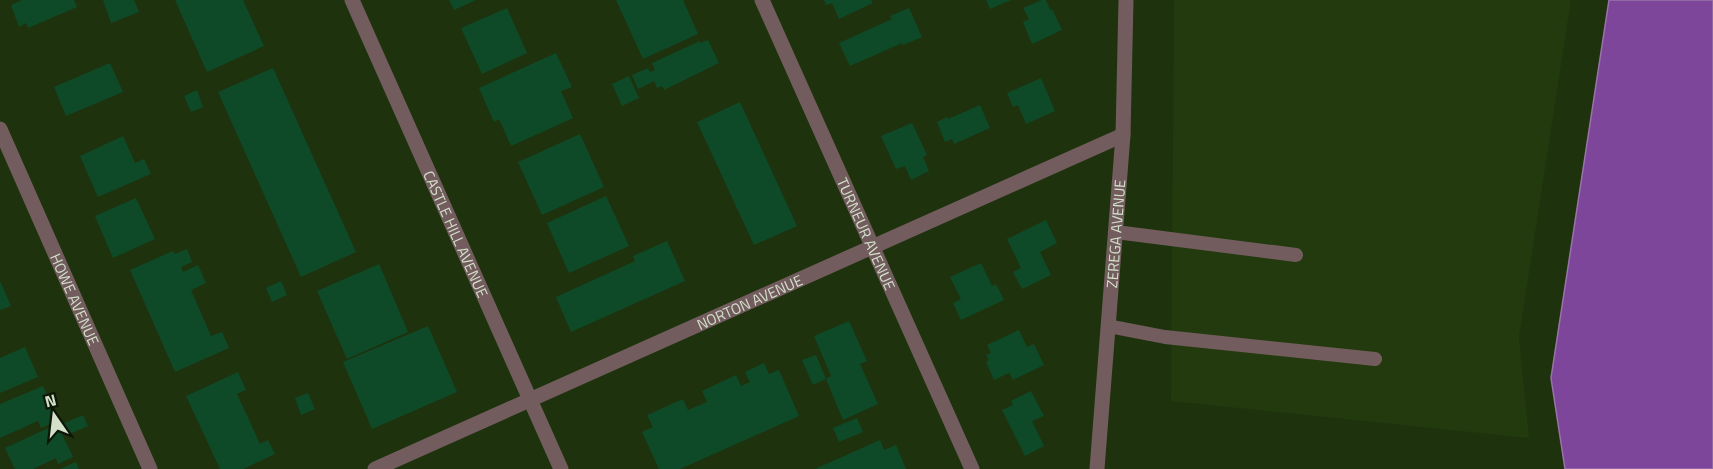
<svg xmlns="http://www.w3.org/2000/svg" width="1713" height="469" viewBox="0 0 1713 469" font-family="'Titillium Web',sans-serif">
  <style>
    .built { fill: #223a0d }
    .water { fill: #7e469a; stroke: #9874a9; stroke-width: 1.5 }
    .building { fill: #0f4a28 }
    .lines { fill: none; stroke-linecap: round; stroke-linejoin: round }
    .service { stroke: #725c5d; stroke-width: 14 }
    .minor { stroke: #725c5d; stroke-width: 15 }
    .tertiary { stroke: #725c5d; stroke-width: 15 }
    .labels { text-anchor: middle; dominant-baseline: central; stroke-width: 5; stroke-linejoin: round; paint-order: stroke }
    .street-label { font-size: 15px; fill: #d3e1cb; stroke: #0e1707 }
  </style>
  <rect width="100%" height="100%" fill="#1e320d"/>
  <path class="built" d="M1174,0H1571L1519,337L1529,438L1171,401Z"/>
  <path class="water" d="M1609,0H1713V469H1565L1551,378Z"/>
  <g class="building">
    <path d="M22,0H74L77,7L28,28L26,23L19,27L11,5Z"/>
    <path d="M103,0H134L139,12L111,23Z"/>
    <path d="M175,0H243L264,46L207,72Z"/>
    <path d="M449,0H476L454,10Z"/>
    <path d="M616,0H683L698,34L643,59Z"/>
    <path d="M824,0H871L873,3L839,19L832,3L826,5Z"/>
    <path d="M986,0H1011L990,9Z"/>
    <path d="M1042,0H1046L1050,10L1052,9L1062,30L1032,44L1023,22L1029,19L1023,8Z"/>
    <path d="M507,8L527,53L482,74L461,28Z"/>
    <path d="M909,8L922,37L903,45L902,43L850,66L839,43L892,19L890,16Z"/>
    <path d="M708,40L719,63L664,90L662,86L657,88L654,81L638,89L632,75L648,68L650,72L655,70L652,63L700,41V43Z"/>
    <path d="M556,53L572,87L561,91L573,118L511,146L499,119L494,122L479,88Z"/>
    <path d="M110,63L123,92L66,116L54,87Z"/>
    <path d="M273,68L356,252L301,277L218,92Z"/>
    <path d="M629,76L639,98L622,106L612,84Z"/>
    <path d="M1041,78L1055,111L1026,124L1018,105L1013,107L1007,93Z"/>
    <path d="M197,90L203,107L191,112L184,96Z"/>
    <path d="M740,102L797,226L754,245L697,122Z"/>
    <path d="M980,105L990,128L954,144L952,139L945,142L937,122L947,117L948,119Z"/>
    <path d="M912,123L927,155L923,157L929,171L911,180L905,166L896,169L881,136Z"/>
    <path d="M580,134L604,187L542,215L518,162Z"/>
    <path d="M123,136L135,163L144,159L151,174L98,197L80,156Z"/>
    <path d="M606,196L629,246L569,273L547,223Z"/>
    <path d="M136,198L155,239L113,258L95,216Z"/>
    <path d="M1046,220L1057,243L1040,252L1051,275L1022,289L1013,272L1021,268L1007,239Z"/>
    <path d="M667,241L685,281L571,332L556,297L635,261L633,256Z"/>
    <path d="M187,249L192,262L181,267L183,272L198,265L206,283L191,290L211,336L222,332L229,348L175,372L130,270L173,251L175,254Z"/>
    <path d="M981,263L992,286L996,284L1004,300L961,320L953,303L961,299L950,277Z"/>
    <path d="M379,264L408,332L347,359L317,291Z"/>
    <path d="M0,281L11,306L0,310Z"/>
    <path d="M281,281L287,295L272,302L266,288Z"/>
    <path d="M849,321L867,361L860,364L878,404L843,420L826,379L831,376L814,336Z"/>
    <path d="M428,326L457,392L372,429L343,362Z"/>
    <path d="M1019,330L1027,347L1034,344L1044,365L1013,380L1009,373L994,380L986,362L989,360L986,355L991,353L987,345Z"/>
    <path d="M25,347L38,377L0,393V358Z"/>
    <path d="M816,355L826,379L813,385L802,360Z"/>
    <path d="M764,363L769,374L779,370L799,416L680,469H659L642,432L653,427L647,415L683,399L688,410L707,402L702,391L736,375L741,386L750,382L745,372Z"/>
    <path d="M238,372L246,390L237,394L260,444L268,440L275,454L243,469H220L186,396Z"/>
    <path d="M43,386L55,414L53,415L56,422L41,428L38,421L0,438V404Z"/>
    <path d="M1031,391L1044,416L1032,421L1044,446L1025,456L1002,410L1013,405L1011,401Z"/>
    <path d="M308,393L315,409L301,415L295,398Z"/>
    <path d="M83,415L88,426L67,435L62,424Z"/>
    <path d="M857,418L863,432L839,442L833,428Z"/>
    <path d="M57,424L73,457L58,464L56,458L33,469H15L5,448Z"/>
    <path d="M880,440L884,450L896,445L906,469H815Z"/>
    <path d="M76,462L79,469H60Z"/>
  </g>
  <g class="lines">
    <g class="service">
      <path d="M1116,232L1296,255"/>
      <path d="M1108,326L1165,337L1375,359"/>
    </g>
    <g class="minor">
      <path id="s1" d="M762,0L972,469"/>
      <path id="s2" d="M0,129L150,469"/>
      <path id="s3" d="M375,469L1123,135"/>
    </g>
    <g class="tertiary">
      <path id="s4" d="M352,0L561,469"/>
      <path id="s5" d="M1097,469L1123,135L1126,0"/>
    </g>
  </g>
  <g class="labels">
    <g class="street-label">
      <text stroke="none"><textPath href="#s4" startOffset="256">CASTLE HILL AVENUE</textPath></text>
      <text stroke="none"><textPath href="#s1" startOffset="256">TURNEUR AVENUE</textPath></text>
      <text stroke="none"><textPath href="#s5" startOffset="236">ZEREGA AVENUE</textPath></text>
      <text stroke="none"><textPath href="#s2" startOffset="186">HOWE AVENUE</textPath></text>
      <text stroke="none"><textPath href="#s3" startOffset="410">NORTON AVENUE</textPath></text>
    </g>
  </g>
  <g transform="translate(54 415) rotate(346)" stroke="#0e1707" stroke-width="4.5" paint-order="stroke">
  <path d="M0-4.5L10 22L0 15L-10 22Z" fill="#d3e1cb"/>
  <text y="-9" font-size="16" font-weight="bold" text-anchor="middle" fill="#d3e1cb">N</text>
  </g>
</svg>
